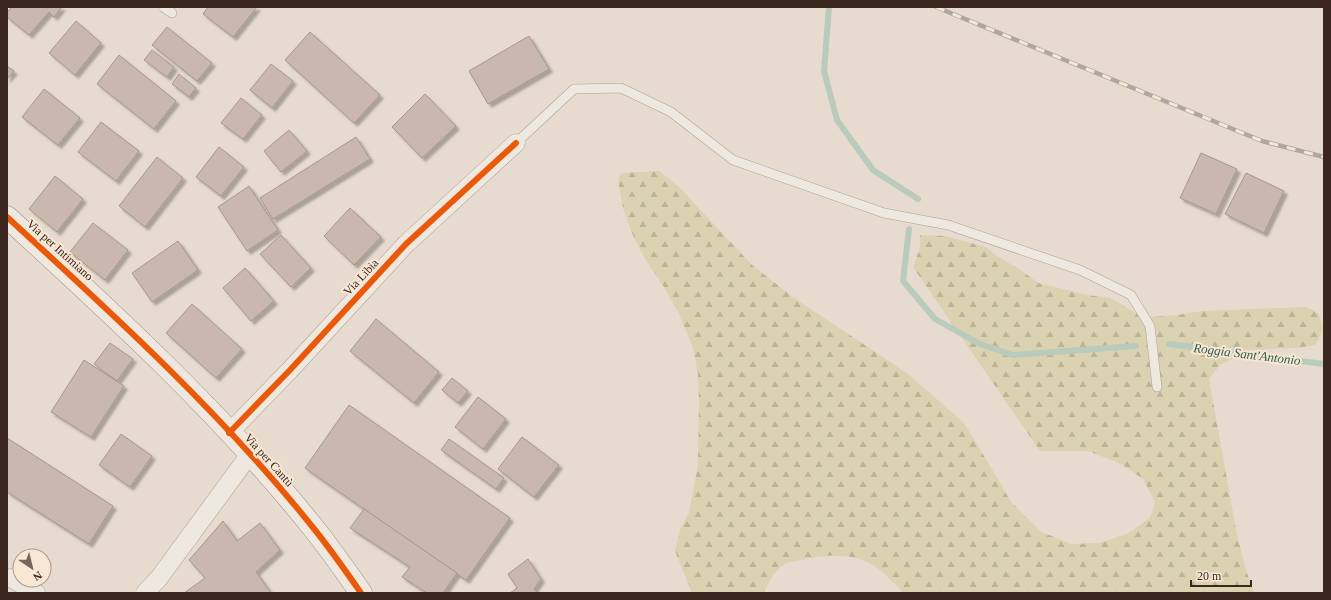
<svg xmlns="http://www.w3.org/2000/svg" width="1331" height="600" viewBox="0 0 1331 600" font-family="Georgia,serif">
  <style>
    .forest { fill: url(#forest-firs) }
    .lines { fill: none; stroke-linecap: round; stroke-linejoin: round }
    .stream { stroke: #b9cbbc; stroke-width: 6 }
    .building { fill: #cab8af; stroke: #a7968d; filter: url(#shadow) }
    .lane-casing { stroke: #aca097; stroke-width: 10 }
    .street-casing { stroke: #aca097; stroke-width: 19 }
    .secondary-casing { stroke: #9b9087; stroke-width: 23 }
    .lane { stroke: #eee8e0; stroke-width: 9 }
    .street { stroke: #eee8e0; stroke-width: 18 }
    .secondary { stroke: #eee8e0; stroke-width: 22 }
    .rail-casing { stroke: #aea7a1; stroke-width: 4.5 }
    .rail { stroke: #f8e7d4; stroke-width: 3; stroke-dasharray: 9; stroke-linecap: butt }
    .cycleway-casing { stroke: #f8e7d4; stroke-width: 8 }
    .cycleway { stroke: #e8590c; stroke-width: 6 }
    .labels { text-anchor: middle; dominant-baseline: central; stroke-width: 4; stroke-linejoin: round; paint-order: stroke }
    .street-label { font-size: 12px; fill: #3c271e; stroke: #f8e7d4 }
    .water-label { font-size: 13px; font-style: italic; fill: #2c5d50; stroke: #f8e7d4 }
  </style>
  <defs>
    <pattern id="forest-firs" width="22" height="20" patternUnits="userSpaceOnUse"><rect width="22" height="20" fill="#dad2b0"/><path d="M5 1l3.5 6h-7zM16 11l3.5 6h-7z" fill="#bcb497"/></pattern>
    <filter id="shadow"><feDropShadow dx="3.5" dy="3.5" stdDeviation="1" flood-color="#0004"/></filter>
  </defs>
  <rect width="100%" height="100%" fill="#e6dbce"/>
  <path class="forest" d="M659,171L678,186L752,265L793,297L908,374L964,423L987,461L1011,502L1041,532L1072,544L1099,543L1127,534L1150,518L1155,502L1143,479L1121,464L1088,451H1040L913,267L920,248V235L945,236L986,247L998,257L1021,270L1038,283L1087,295L1111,298L1135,313L1152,317L1178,315L1202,311L1306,307L1318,313C1324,329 1324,330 1315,345L1296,348L1250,350L1220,365L1209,379L1236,530L1245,567L1254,593H903C894,583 883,571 871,564C850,552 819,555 797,561C793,562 788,562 785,564C774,570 769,582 764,593H692L675,551L680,530L689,513L698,465L699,403L698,374L693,348L679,314L664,287L644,257L631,231L623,208L618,181L621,173Z"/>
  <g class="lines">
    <g class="stream">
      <path d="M829,7L824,71L837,120L873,170L918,199"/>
      <path d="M909,229L903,281L935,319L980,344L1013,355L1136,346"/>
      <path d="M1169,344L1324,364"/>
    </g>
  </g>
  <g class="building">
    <path d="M12,7H62L54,17L49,12L29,35L7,17V12Z"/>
    <path d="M208,7H257L233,37L203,14Z"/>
    <path d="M76,21L101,43L75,75L49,53Z"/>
    <path d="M167,27L212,63L197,81L152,45Z"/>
    <path d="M310,32L380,95L354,123L285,60Z"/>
    <path d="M529,36L549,69L488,104L469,71Z"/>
    <path d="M152,50L174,67L167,77L144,60Z"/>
    <path d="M119,55L176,101L154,129L97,84Z"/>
    <path d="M271,64L293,81L272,108L250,90Z"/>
    <path d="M7,66L14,71L7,79Z"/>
    <path d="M179,74L196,88L189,97L172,84Z"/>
    <path d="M44,89L80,118L58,145L22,117Z"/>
    <path d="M425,94L456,126L422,158L392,127Z"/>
    <path d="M241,98L262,115L243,139L221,123Z"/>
    <path d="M101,122L139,151L116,181L78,152Z"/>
    <path d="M289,130L307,151L281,172L264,151Z"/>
    <path d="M356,137L370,159L273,219L260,198Z"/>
    <path d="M219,147L244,167L221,196L196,177Z"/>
    <path d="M1201,153L1237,169L1216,214L1180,198Z"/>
    <path d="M157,157L183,178L145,227L119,206Z"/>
    <path d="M1246,173L1284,191L1264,233L1225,214Z"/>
    <path d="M55,176L83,199L57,232L29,209Z"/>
    <path d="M249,186L278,230L247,251L218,207Z"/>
    <path d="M350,208L381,237L354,265L324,236Z"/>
    <path d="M93,223L128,250L105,280L70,252Z"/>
    <path d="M281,235L311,268L291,287L260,254Z"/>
    <path d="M178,241L198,270L152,302L132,273Z"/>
    <path d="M245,268L274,301L251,321L223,288Z"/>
    <path d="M192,304L242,349L216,378L166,333Z"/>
    <path d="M376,319L439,372L414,403L350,351Z"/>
    <path d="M110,343L133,359L117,381L94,364Z"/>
    <path d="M84,360L124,386L91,437L51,412Z"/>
    <path d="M452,378L468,391L458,403L442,390Z"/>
    <path d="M478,397L506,419L483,449L455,427Z"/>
    <path d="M349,405L510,518L466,580L305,468Z"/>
    <path d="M121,434L152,456L130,487L99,465Z"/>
    <path d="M522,437L559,465L534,497L498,469Z"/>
    <path d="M7,438L113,506L89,544L7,492Z"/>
    <path d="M449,439L504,478L496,489L441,450Z"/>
    <path d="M364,509L457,573L443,593H427L402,577L410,567L350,528Z"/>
    <path d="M223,521L237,541L260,523L280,550L256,572L271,593H184L205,578L189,560Z"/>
    <path d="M528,559L541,579L534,589L538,593H510L517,588L508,574Z"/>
  </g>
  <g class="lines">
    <g class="lane-casing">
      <g id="lane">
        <path d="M163,7L172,13"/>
        <path d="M516,143L574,89L621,88L671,112L733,160L884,213L948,225L1080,270L1131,295L1150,326L1157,387"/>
      </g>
    </g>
    <g class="street-casing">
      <g id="street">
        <path d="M229,433L290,370L406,244L516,143"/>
        <path d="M11,578L36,593"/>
        <path d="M145,593L159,578L250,454"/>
      </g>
    </g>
    <g class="secondary-casing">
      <path id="secondary" d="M7,217C113,314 221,413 311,525C329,547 345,570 361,593"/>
    </g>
    <use href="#lane" class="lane"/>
    <use href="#street" class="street"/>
    <use href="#secondary" class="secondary"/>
    <g class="rail-casing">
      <path id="rail" d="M936,7L1262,141L1324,157"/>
    </g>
    <use href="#rail" class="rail"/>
    <g class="cycleway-casing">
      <g id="cycleway">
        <path d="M7,217C113,314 221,413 311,525C329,547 345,570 361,593"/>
        <path d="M229,433L290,370L406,244L516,143"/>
      </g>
    </g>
    <use href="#cycleway" class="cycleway"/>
  </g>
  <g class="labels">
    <g class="street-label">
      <text transform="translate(60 250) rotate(42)">Via per Intimiano</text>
      <text transform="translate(361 277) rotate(-47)">Via Libia</text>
      <text transform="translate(269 460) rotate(48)">Via per Cantù</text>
    </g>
    <g class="water-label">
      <text transform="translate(1247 354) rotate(7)">Roggia Sant'Antonio</text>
    </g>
  </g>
  <rect width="1331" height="600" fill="none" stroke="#3c271e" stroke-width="16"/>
  <g transform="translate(32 568) rotate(145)"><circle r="19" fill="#f8e7d4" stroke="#ad9a8b"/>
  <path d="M0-3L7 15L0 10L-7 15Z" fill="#78665c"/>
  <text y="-6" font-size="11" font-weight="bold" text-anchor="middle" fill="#3c271e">N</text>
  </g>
  <path d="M1191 580v6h60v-6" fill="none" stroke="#3c271e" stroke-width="2"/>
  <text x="1197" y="580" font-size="12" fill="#3c271e" stroke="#f8e7d4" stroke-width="3" paint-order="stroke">20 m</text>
</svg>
